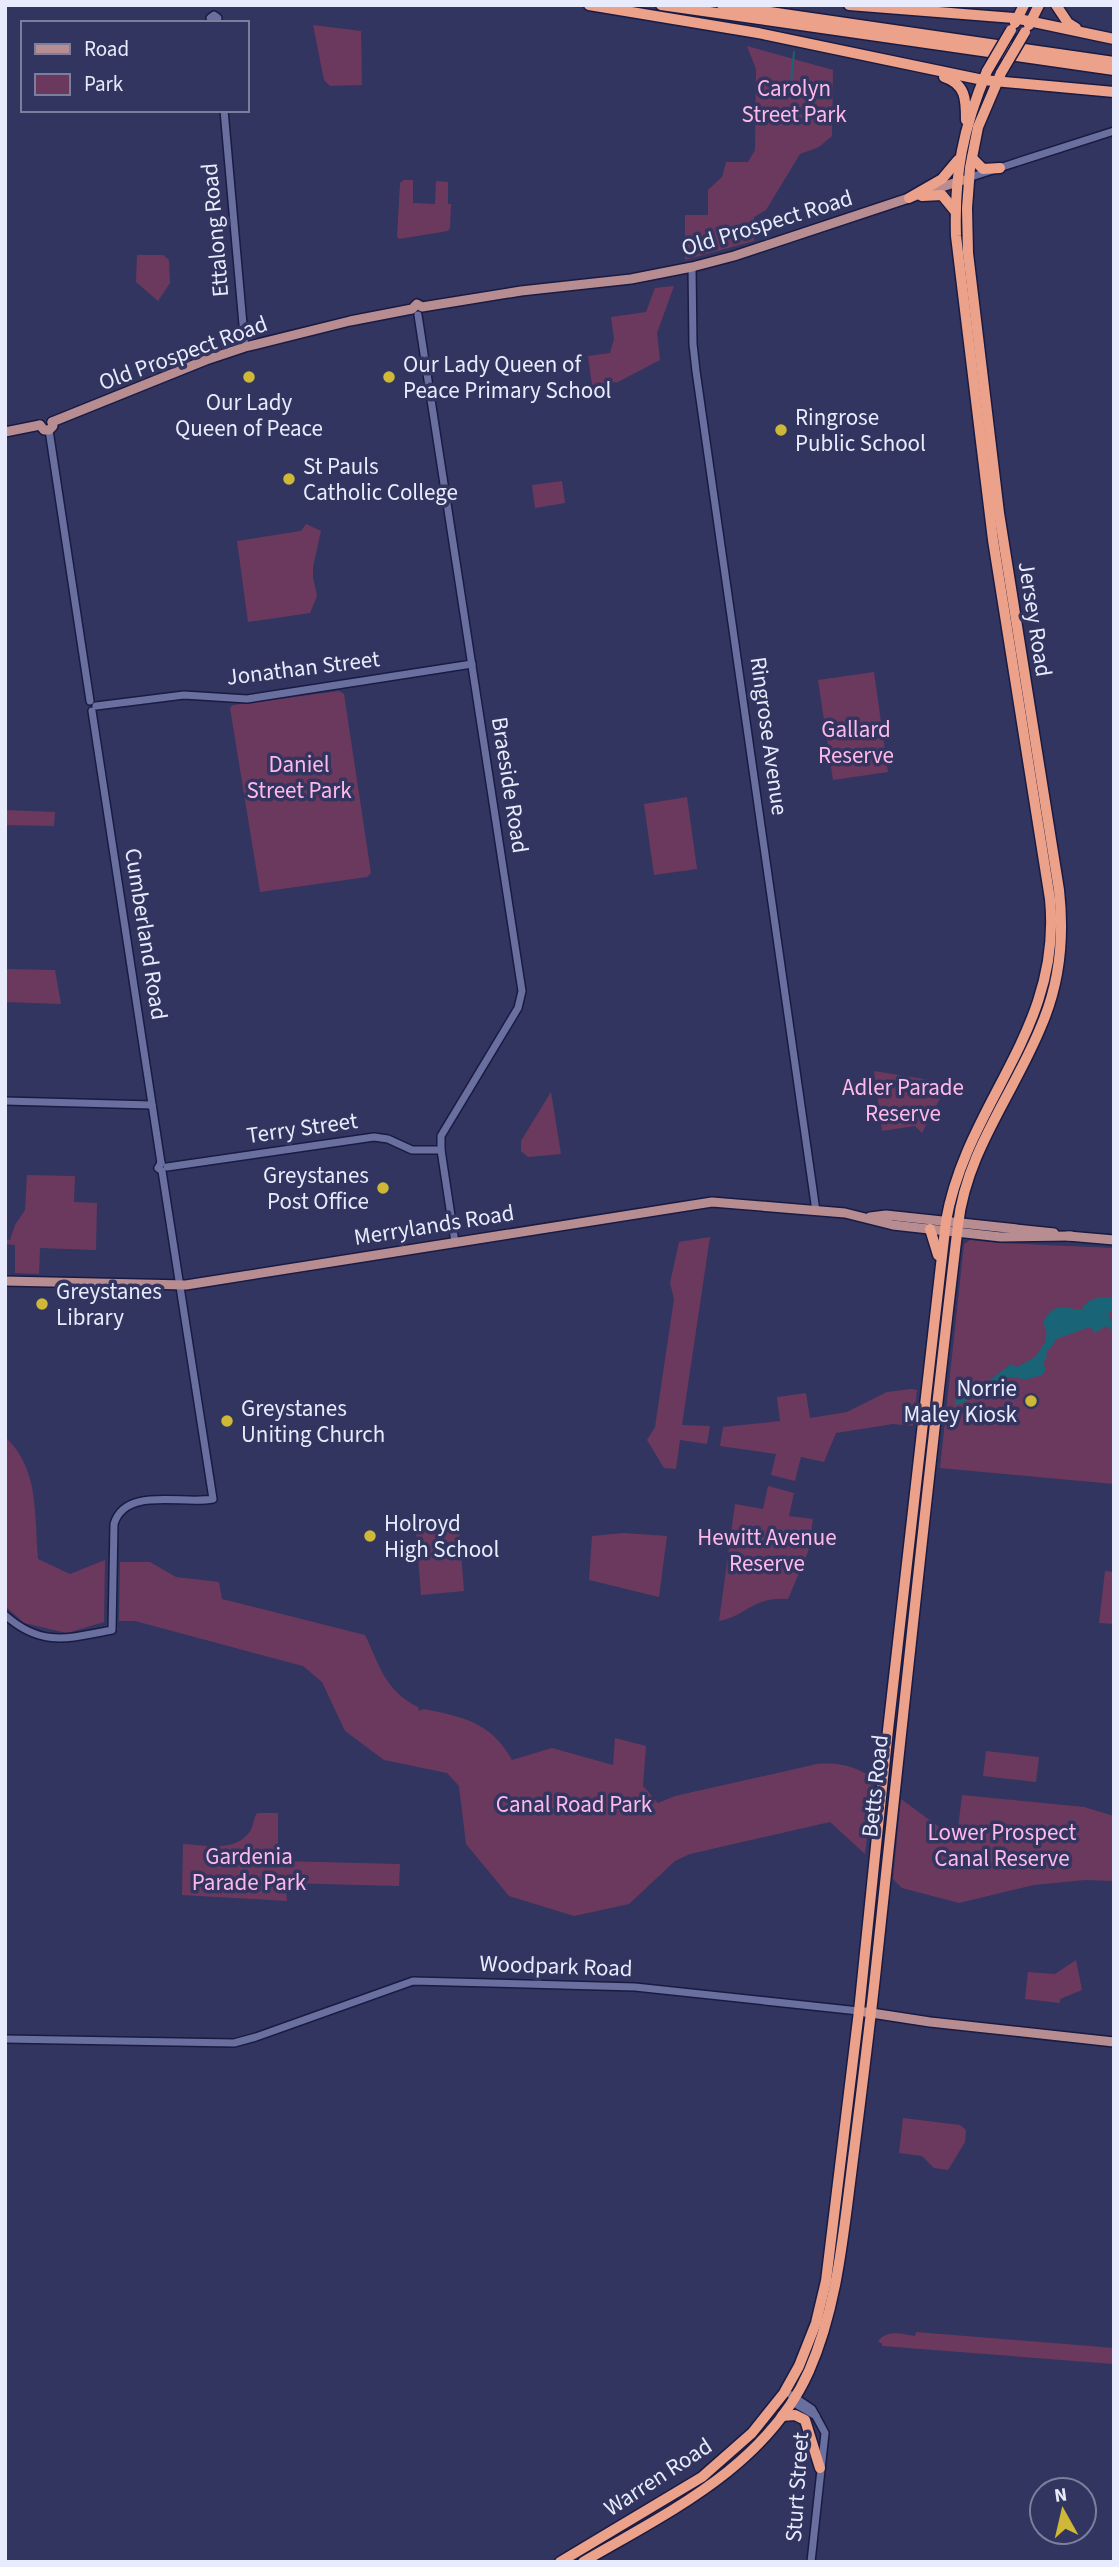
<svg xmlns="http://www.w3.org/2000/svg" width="1119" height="2567" viewBox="0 0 1119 2567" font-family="'Source Sans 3',sans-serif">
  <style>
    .green { fill: #6c395e }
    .water { fill: #196477 }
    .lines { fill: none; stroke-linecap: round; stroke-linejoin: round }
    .stream { stroke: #196477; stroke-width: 2 }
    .minor-casing { stroke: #1a1b43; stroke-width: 10 }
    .major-casing { stroke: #1a1b43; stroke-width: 12 }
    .highway-casing { stroke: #1a1b43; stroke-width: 13 }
    .minor { stroke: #696f9e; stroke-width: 7 }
    .major { stroke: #b78d92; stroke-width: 9 }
    .highway { stroke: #eba18a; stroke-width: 10 }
    .highway-bridge-casing { stroke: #1a1b43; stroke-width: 13; stroke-linecap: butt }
    .highway-bridge { stroke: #eba18a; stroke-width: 10 }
    .poi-dot { fill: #cfb837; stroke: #32355f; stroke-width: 2.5 }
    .labels { text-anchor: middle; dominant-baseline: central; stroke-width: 7; stroke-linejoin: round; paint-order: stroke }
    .park-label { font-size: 23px; fill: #ffb9e9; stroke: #32355f }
    .street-label { font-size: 23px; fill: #e8ebfb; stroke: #32355f }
    .poi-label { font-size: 23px; fill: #e8ebfb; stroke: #32355f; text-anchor: start }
  </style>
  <rect width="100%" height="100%" fill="#32355f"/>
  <g class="green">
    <path d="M313,25L361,31L362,85L330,86L324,80Z"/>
    <path d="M747,46L833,70L832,136L819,147L800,154L766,210L754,217V241L685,260V215H708V190L722,177L726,162H748L755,150L756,69Z"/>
    <path d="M413,180V203L435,204L436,181L448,182V204H451L450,228L448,231L399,239L397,237L400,183L404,180Z"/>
    <path d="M137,255H163L169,260L170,283L158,301L136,282Z"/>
    <path d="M674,286L657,333L660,360L618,382L592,385L588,356L610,353L614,339L611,317L646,312L655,288Z"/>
    <path d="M562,481L565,503L535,508L532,485Z"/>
    <path d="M306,524L321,531L313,567V577L317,596L310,613L248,622L237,541L301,531Z"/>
    <path d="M874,672L888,772L833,780L818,680Z"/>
    <path d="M339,691L344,694L371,873L367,877L260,892L230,708L233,705Z"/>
    <path d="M687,797L697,869L654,875L644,804Z"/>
    <path d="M5,810L55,812L54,826L5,825Z"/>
    <path d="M5,969L55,970L61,1004L5,1002Z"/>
    <path d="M874,1071L948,1083L922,1133L915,1126L882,1131Z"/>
    <path d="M551,1092L561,1154L528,1157L521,1151V1141Z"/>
    <path d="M27,1175L75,1176L74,1202L97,1203L96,1250L40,1248L39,1274L15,1273V1245L5,1244V1239L10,1240L15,1225L25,1210Z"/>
    <path d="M710,1237L682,1425L710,1426L707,1444L680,1440L676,1469L664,1468L647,1440L655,1427L674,1299L670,1283L679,1242Z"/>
    <path d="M970,1240L998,1243L1114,1248V1484L940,1468L964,1244Z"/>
    <path d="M911,1389L917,1390L913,1426L893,1424L836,1433L824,1462L801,1457L795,1481L771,1475L776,1454L720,1446L723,1427L780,1421L777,1397L806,1393L810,1418L847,1412L887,1392Z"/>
    <path d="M5,1437C40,1469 34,1515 38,1559L70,1574L105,1560L104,1622L67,1633L24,1623L5,1606Z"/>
    <path d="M768,1486L794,1493L789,1516L813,1519L808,1552L788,1599C751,1597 747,1616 719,1621L735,1504L763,1509Z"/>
    <path d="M458,1516L464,1591L421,1595L415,1519Z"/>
    <path d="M624,1533L667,1536L659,1597L589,1580L592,1536Z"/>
    <path d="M120,1562H150L176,1577L219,1582L222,1599L365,1635C380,1666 385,1691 418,1707L419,1711L424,1709C463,1717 491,1722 512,1760L552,1748L613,1765L615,1738L646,1746L643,1786L658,1803L675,1796L817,1764C839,1762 856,1766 874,1779L865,1854L830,1822L690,1854L675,1861L629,1904L574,1916L509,1896L466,1844L459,1786L447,1773L384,1760L345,1731L322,1682L303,1666L135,1621H119Z"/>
    <path d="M1105,1571L1114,1572V1624L1099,1623Z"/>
    <path d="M986,1751L1039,1757L1036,1782L983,1776Z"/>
    <path d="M962,1795L1084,1807L1114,1816V1881L1085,1880L1034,1885L959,1903L902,1888L893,1879L901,1799L939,1827L958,1828Z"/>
    <path d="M257,1813H278V1861L400,1864L399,1886L285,1883L287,1901L182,1895L183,1844C204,1845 233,1852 248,1834C254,1828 253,1819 257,1813Z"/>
    <path d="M1076,1960L1082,1990L1060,1999V2003L1025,1999L1028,1972L1055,1974Z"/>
    <path d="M903,2118L960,2125L966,2130L965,2142L948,2170L934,2168L922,2156L899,2153Z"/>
    <path d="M916,2332L1114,2348V2364L882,2346V2344L878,2341C888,2329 902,2334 915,2336Z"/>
  </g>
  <path class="water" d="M1106,1297L1114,1298V1310L1108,1313L1110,1320L1114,1322V1332L1106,1326L1095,1333L1091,1328C1080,1328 1070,1336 1058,1338L1046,1353L1047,1357L1043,1363L1046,1369L1042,1375L1024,1380C999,1367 982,1399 955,1405V1400L974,1392L1011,1364L1017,1367L1035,1357L1046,1341L1045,1334L1047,1333L1043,1322C1055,1302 1061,1307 1082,1310C1087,1299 1095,1298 1106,1297Z"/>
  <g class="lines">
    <path class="stream" d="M791,82L794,52"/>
    <g class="minor-casing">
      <g id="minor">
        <path d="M212,23L210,18L214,15L218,18L217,23"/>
        <path d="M224,110L245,347"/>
        <path d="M968,178L1114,131"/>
        <path d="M692,267L693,344L696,371L816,1211"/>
        <path d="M418,315L522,991L518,1008L441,1136V1150L455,1242"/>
        <path d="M49,430L90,701"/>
        <path d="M96,706L184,695L247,699L472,664"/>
        <path d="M92,711L161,1163"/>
        <path d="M5,1101L152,1105"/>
        <path d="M167,1167L374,1137L388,1139L412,1150H441"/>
        <path d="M5,1615C42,1648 69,1638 112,1630L114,1524C125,1486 183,1505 213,1499L162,1171L158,1168L161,1163"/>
        <path d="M5,2039L234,2043L256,2037L413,1981L635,1987L859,2011"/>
        <path d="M791,2395L812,2409L825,2433L811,2562"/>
        <path d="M792,2402L816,2416"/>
      </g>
    </g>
    <g class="major-casing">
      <g id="major">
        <path d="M52,422L206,360L245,347L350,321L412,309L417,304L422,307L521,291L631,279L692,267L734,256L963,180"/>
        <path d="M40,425L44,430H49L53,426L52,422"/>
        <path d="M5,432L40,425"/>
        <path d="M870,1217L886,1215L1054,1233"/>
        <path d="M1068,1236L1114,1240"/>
        <path d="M5,1281L186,1285L712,1202L845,1213L893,1225L1001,1237L1071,1236"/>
        <path d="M865,2012L930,2022L1114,2042"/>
      </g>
    </g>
    <g class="highway-casing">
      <g id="highway">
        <path d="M589,5L758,33L983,80L1114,92"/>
        <path d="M661,5L1114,70"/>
        <path d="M722,5L1114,62"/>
        <path d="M849,5L1014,18L1114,39"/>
        <path d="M1056,5L1068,23L1076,28"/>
        <path d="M1015,23L1024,5"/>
        <path d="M1029,25L1039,5"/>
        <path d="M944,77C966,84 966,100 966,120"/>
        <path d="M972,158L983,169L1000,168"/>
        <path d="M922,196L942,195L955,211"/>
        <path d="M909,198L942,179L958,160"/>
        <path d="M930,1229L938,1255"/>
        <path d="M782,2416L795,2415L805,2420L820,2468"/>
        <path d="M560,2562L702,2477L752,2433L784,2393L799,2366L816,2323L826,2281L859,2011L887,1739L946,1221C967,1102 1063,1029 1050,899L993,540L956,236C954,174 963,128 987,71"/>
        <path d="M583,2562C668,2512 766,2467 809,2371C837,2307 843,2237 852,2167C860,2104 868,2040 875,1977C902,1726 928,1475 958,1225C966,1151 1015,1092 1042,1024C1060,982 1064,935 1059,890L999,513L968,253L967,208L970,168L978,127L1001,73"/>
      </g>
    </g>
    <use href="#minor" class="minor"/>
    <use href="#major" class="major"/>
    <use href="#highway" class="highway"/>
    <g class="highway-bridge-casing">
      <g id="highway-bridge">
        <path d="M987,71L1011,30"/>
        <path d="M1001,73L1025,32"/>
      </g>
    </g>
    <use href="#highway-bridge" class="highway-bridge"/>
  </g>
  <g class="poi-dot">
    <circle cx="249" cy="377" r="7"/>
    <circle cx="389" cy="377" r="7"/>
    <circle cx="781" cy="430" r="7"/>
    <circle cx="289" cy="479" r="7"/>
    <circle cx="383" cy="1188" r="7"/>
    <circle cx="42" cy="1304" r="7"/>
    <circle cx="1031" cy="1401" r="7"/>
    <circle cx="227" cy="1421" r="7"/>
    <circle cx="370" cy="1536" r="7"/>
  </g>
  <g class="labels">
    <g class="park-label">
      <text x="794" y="88">Carolyn<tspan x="794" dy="26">Street Park</tspan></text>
      <text x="856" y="729">Gallard<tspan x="856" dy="26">Reserve</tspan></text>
      <text x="299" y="764">Daniel<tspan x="299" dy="26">Street Park</tspan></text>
      <text x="903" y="1087">Adler Parade<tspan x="903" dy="26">Reserve</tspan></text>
      <text x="767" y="1537">Hewitt Avenue<tspan x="767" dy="26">Reserve</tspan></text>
      <text x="574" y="1804">Canal Road Park</text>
      <text x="1002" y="1832">Lower Prospect<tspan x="1002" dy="26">Canal Reserve</tspan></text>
      <text x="249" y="1856">Gardenia<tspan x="249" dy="26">Parade Park</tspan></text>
    </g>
    <g class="street-label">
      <text transform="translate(767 223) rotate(-17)">Old Prospect Road</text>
      <text transform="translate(215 230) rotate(-95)">Ettalong Road</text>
      <text transform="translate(183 353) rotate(-20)">Old Prospect Road</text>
      <text transform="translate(1035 619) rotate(81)">Jersey Road</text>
      <text transform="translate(303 668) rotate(-7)">Jonathan Street</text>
      <text transform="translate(769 736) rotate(82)">Ringrose Avenue</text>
      <text transform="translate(510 785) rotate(81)">Braeside Road</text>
      <text transform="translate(146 934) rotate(81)">Cumberland Road</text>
      <text transform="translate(302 1128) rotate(-8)">Terry Street</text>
      <text transform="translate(434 1225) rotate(-9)">Merrylands Road</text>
      <text transform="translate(875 1786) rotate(-84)">Betts Road</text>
      <text transform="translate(556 1966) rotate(2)">Woodpark Road</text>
      <text transform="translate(658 2477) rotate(-33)">Warren Road</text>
      <text transform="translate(797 2487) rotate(-86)">Sturt Street</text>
    </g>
    <g class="poi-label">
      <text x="403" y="364">Our Lady Queen of<tspan x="403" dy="26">Peace Primary School</tspan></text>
      <text x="249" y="402" text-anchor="middle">Our Lady<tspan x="249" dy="26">Queen of Peace</tspan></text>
      <text x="795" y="417">Ringrose<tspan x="795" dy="26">Public School</tspan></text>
      <text x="303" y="466">St Pauls<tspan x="303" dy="26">Catholic College</tspan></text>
      <text x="369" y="1175" text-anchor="end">Greystanes<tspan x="369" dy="26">Post Office</tspan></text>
      <text x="56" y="1291">Greystanes<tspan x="56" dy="26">Library</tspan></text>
      <text x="1017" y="1388" text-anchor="end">Norrie<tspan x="1017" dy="26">Maley Kiosk</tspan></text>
      <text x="241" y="1408">Greystanes<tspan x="241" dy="26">Uniting Church</tspan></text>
      <text x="384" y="1523">Holroyd<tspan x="384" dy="26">High School</tspan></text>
    </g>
  </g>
  <rect width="1119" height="2567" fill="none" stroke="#e8ebfb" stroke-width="14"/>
  <rect x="21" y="21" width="228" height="91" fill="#32355f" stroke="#7b7e9d" stroke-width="2"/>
  <rect x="35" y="44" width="35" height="10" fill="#b78d92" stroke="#7b7e9d" stroke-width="2"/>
  <text x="84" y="56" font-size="21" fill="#e8ebfb">Road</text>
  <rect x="35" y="74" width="35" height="21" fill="#6c395e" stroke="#7b7e9d" stroke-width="2"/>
  <text x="84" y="91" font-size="21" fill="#e8ebfb">Park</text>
  <g transform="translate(1063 2511) rotate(352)"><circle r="33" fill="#32355f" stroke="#7b7e9d" stroke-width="2"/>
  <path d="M0-5L12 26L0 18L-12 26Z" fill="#cfb837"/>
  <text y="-10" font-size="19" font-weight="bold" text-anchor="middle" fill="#e8ebfb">N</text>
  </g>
</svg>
